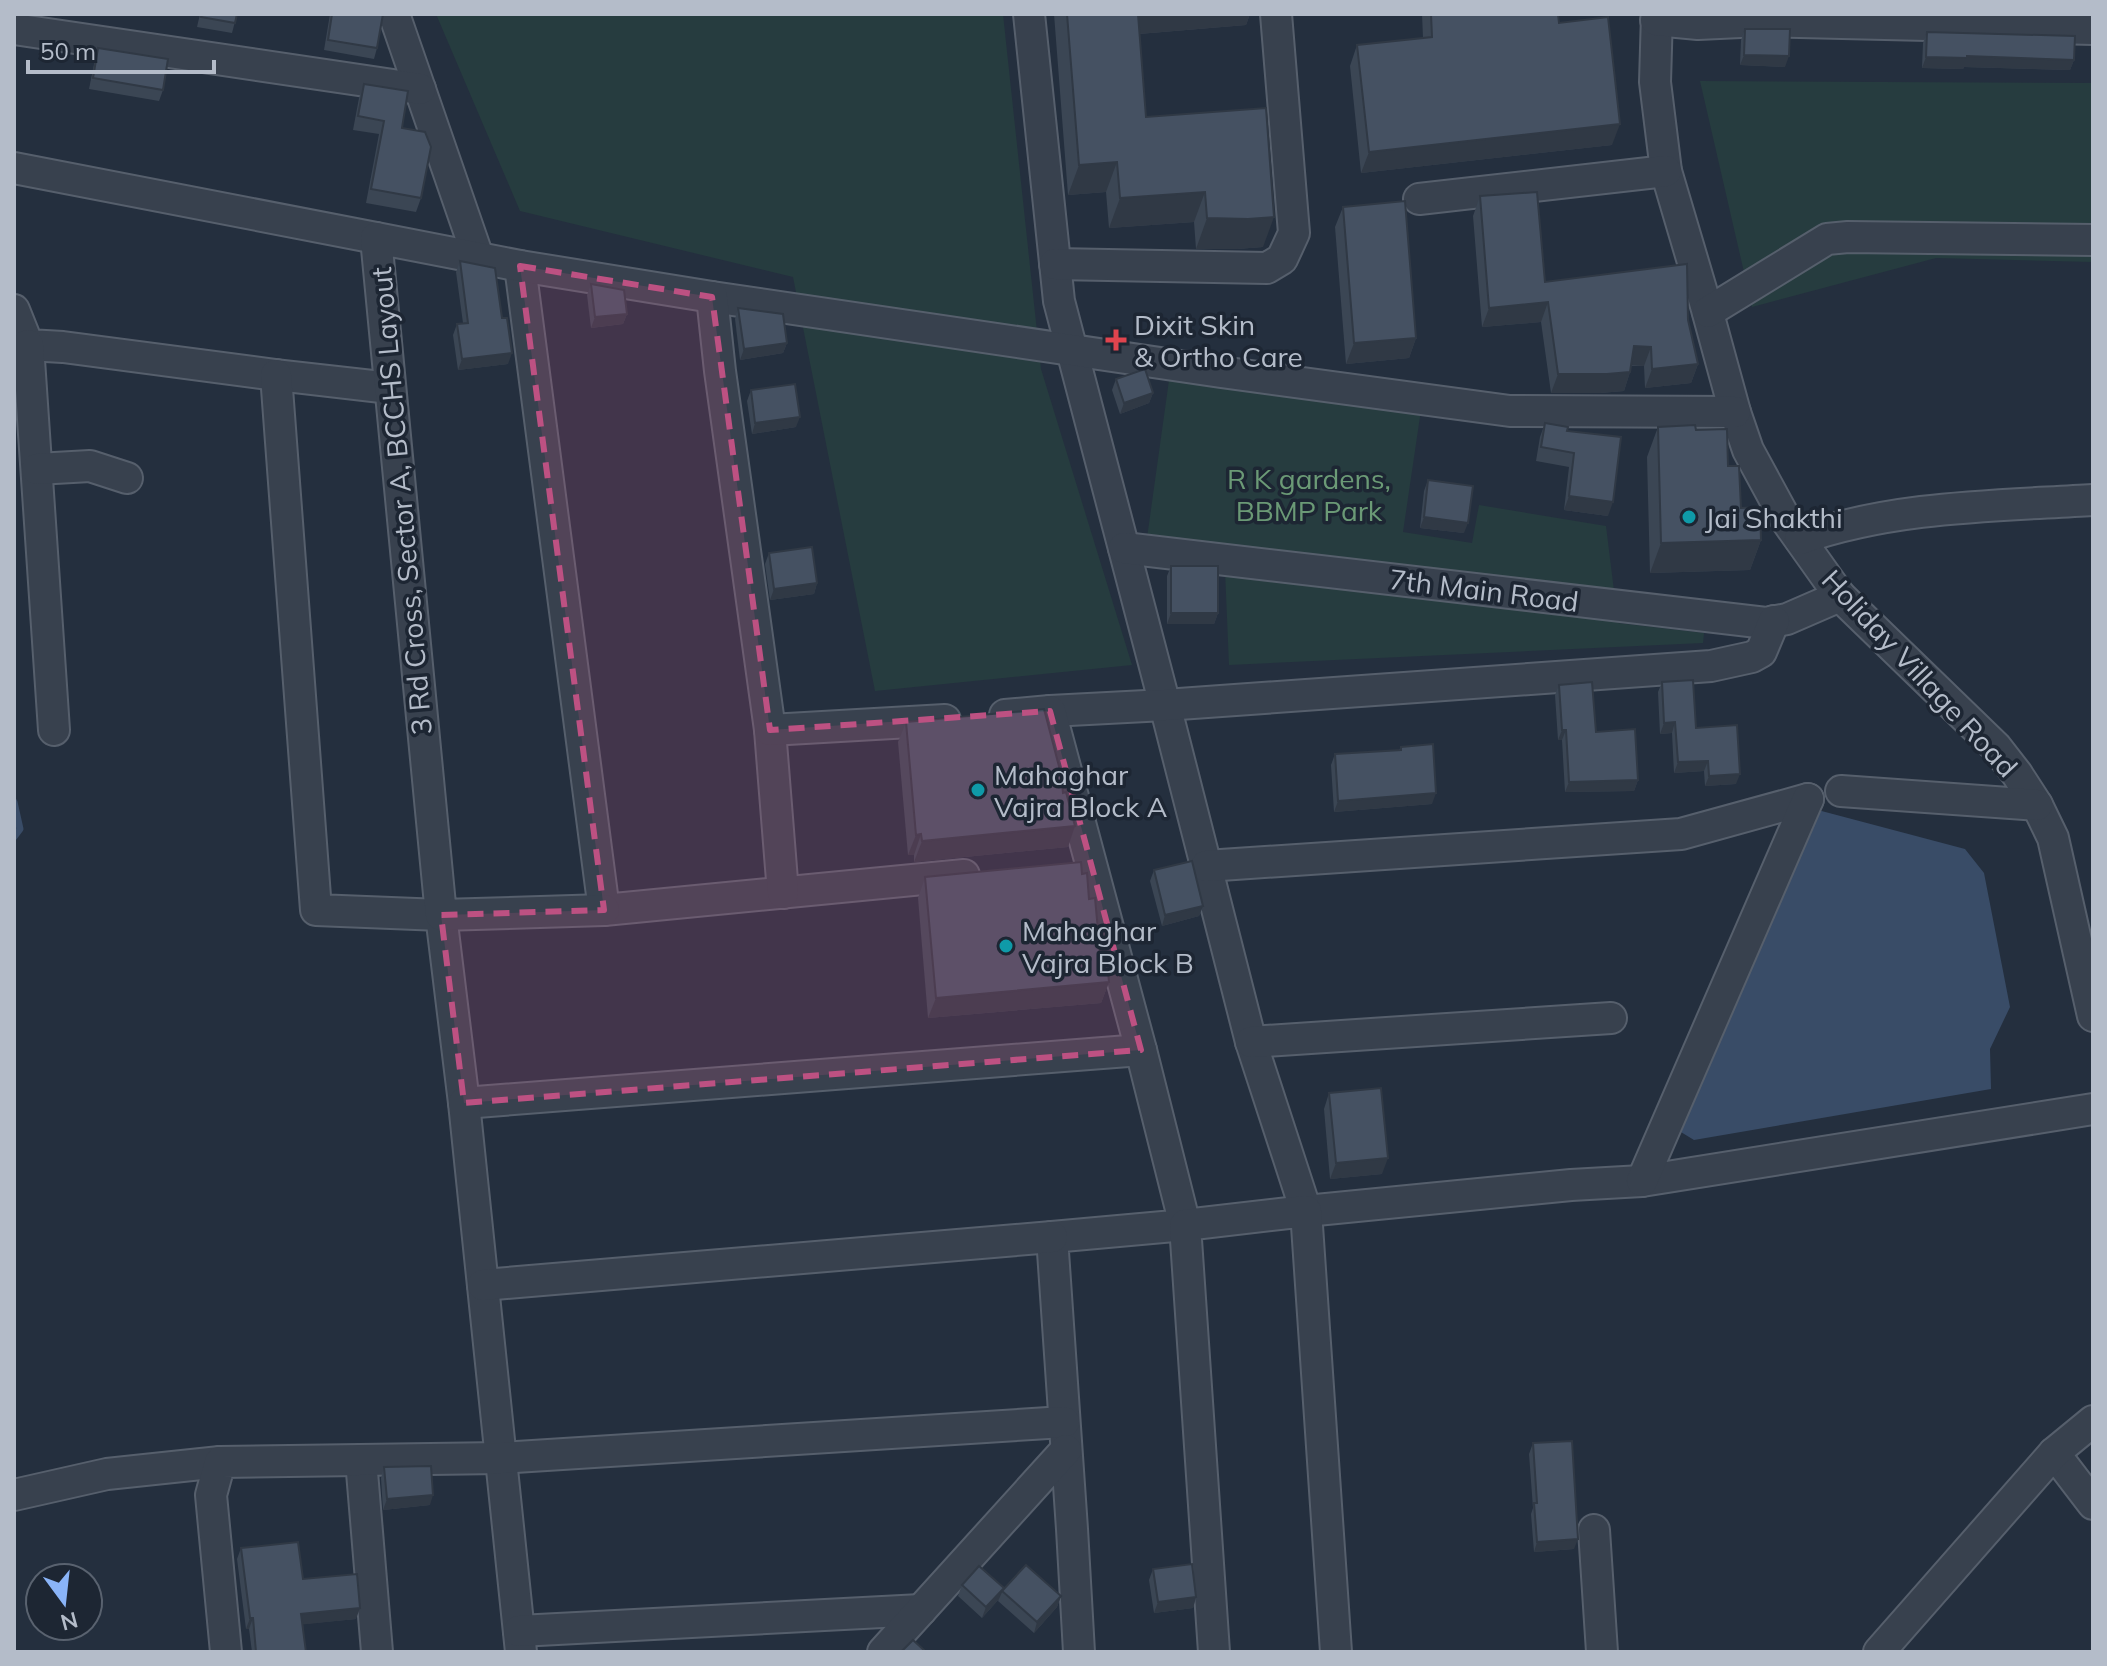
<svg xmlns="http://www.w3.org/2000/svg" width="2107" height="1666" viewBox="0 0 2107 1666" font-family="Mulish,sans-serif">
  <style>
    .green { fill: #263c3f }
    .water { fill: #394c67 }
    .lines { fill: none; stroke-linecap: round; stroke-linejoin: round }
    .stream { stroke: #394c67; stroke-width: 7 }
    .minor-casing { stroke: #565f6c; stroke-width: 34 }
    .minor { stroke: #38414e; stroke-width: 30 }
    .wall { fill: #3b4654 }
    .shaded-wall { fill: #303945 }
    .building { fill: #455162; stroke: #303945; stroke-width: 2 }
    .marked { fill: #bd5182; fill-opacity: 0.2; stroke: #bd5182; stroke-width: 6; stroke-dasharray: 16 10; stroke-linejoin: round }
    .health-dot { fill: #e0444e; stroke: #1d2633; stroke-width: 3 }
    .culture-dot { fill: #0f9aa8; stroke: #1d2633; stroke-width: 3 }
    .labels { text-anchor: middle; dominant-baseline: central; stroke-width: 7; stroke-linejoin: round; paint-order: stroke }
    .poi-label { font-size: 28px; fill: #b4bcc9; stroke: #1d2633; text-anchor: start }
    .park-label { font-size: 28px; fill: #6b9a76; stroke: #1d2633 }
    .street-label { font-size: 28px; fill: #b4bcc9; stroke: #1d2633 }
  </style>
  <rect width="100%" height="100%" fill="#242f3e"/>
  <g class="green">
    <path d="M436,14H1003L1041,369L1132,665L875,691L793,277L520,211Z"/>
    <path d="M1700,81L2093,83V262L1936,258L1752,307Z"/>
    <path d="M1170,373L1421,410L1403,532L1472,543L1479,505L1606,526L1618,623L1704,633L1703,643L1229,665L1224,547L1147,538Z"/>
  </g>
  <path class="water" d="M1814,809L1965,849L1984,873L2010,1007L1990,1049L1991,1089L1694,1140L1671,1126Z"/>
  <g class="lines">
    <path class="stream" d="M14,802L20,829L14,837"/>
    <g class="minor-casing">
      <g id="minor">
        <path d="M394,14L478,257"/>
        <path d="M1029,14L1059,301L1165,705L1251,1042L1306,1211L1571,1185L1642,1181L2093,1109"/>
        <path d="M1657,14L1655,82L1666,171L1706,306L1735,412L1748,450L1786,520L1840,596L1996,747L2017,774L2037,805L2053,838L2093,1016"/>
        <path d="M1656,20L1698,24L1762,21L2093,29"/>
        <path d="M14,29L420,89"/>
        <path d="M14,168L376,238"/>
        <path d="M1419,199L1666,171"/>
        <path d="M1055,264L1267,268L1282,259L1294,233L1276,14"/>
        <path d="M520,266L604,910L964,875"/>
        <path d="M712,297L1221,372L1510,411L1735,412"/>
        <path d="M14,310L28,345L63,347L276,375L390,388"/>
        <path d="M1708,312L1827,239L1848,237L2093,240"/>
        <path d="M28,345L54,730"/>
        <path d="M276,375L316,910L441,915L464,1103L1141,1050"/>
        <path d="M37,469L90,466L127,478"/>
        <path d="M1800,539C1893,506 1995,506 2093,500"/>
        <path d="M1124,548L1766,623L1787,619L1840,596"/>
        <path d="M1050,711L1165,705L1711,666L1752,657L1761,652L1774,621"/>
        <path d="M1005,715L1050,711L1141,1050L1185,1225L1052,1237L1072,1529L1079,1652"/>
        <path d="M770,730L783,893"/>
        <path d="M1841,791L2037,805"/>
        <path d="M1206,866L1681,834L1808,799"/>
        <path d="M604,910L441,915L376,238L520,266L712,297L720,371L770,730L945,720"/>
        <path d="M1251,1042L1611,1018"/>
        <path d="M464,1103L521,1652"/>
        <path d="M1642,1181L1808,799"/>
        <path d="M483,1285L1052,1237"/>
        <path d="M2054,1453L2093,1504"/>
        <path d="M361,1460L377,1652"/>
        <path d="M14,1495L107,1474L220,1462"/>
        <path d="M1594,1530L1602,1652"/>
        <path d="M519,1631L921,1610"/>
        <path d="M226,1652L211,1495L220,1462L501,1458L1064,1422"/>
        <path d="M883,1652L1066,1450"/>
        <path d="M1214,1652L1185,1225L1306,1211L1336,1652"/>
        <path d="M1879,1652L2054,1453L2093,1421"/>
      </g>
    </g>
    <use href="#minor" class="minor"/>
  </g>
  <g class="wall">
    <path d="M200,14H237L232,33L197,27Z"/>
    <path d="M330,14H383L377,48L374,59L324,50Z"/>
    <path d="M1054,14H1250L1246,25L1139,34L1146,117L1263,247L1237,249H1196L1194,222L1109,228L1106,192L1068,195Z"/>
    <path d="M1422,14H1558L1559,23L1612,145L1361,173L1350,66L1357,45L1423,38Z"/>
    <path d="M1745,29L1785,67L1740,65L1741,40Z"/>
    <path d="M1927,32L2074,60L2070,70L1964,67L1963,69L1922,68L1923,43Z"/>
    <path d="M98,48L163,90L159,101L89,89L95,59Z"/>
    <path d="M364,84L402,128L421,198L416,212L366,203L379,134L353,130L359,98Z"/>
    <path d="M1480,196L1545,282L1688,320L1698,364L1691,383L1645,388L1644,366H1631L1630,372L1624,391L1600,393H1551L1541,322L1482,327L1473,216Z"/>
    <path d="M1343,207L1416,338L1409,358L1346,364L1335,227Z"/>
    <path d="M460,261L508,364L458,370L453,335L457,324L463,323L456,272Z"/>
    <path d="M591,284L627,314L623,324L591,328L587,295Z"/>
    <path d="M738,308L787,343L783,353L740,360L735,319Z"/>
    <path d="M1116,379L1153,393L1149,403L1120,414L1112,390Z"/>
    <path d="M751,390L796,427L752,434L747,401Z"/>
    <path d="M1545,423L1567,431L1608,516L1564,510L1569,467L1536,461L1540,437Z"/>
    <path d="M1658,427L1696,430L1728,466L1741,508L1761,540L1750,570L1650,573L1647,457Z"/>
    <path d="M1428,480L1464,533L1420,528L1424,491Z"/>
    <path d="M769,553L817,583L814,594L770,600L765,564Z"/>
    <path d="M1171,566L1218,613L1214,624H1167V576Z"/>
    <path d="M1662,682L1696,728L1736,784L1705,786L1704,771L1674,773L1672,733L1660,734L1658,692Z"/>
    <path d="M1559,685L1596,732L1638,780L1634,791L1565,792L1562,740H1558L1555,695Z"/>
    <path d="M906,722L1075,826L1068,847L914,862V855H908L898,742Z"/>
    <path d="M1401,747L1432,804L1334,812L1331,765L1335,754L1399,750Z"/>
    <path d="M1154,870L1203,906L1199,916L1162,926L1150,881Z"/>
    <path d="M1082,874L1089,899L1100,952L1109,982L1101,1003L928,1018L918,898L925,877Z"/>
    <path d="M1329,1093L1382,1174L1330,1179L1324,1109Z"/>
    <path d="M1533,1443L1574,1549L1534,1552L1531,1514L1533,1508L1529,1454Z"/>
    <path d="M384,1467L430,1505L383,1510L381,1478Z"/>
    <path d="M241,1548L356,1619L303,1624L306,1652H252L249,1629H246L237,1559Z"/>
    <path d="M1153,1569L1196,1597L1193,1608L1154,1613L1149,1580Z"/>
    <path d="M962,1585L1004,1588L1061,1596L1057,1607L1034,1633L998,1601L999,1599L982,1618L958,1596Z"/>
  </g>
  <g class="shaded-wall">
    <path d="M1134,14H1250L1246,25L1126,35Z"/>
    <path d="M1744,55L1789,56L1785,67L1740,65Z"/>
    <path d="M1967,56L2074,60L2070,70L1964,67L1963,69L1922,68L1926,57Z"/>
    <path d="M1620,124L1612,145L1361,173L1369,152Z"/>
    <path d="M1117,162L1106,192L1068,195L1079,165Z"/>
    <path d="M1205,192L1194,222L1109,228L1120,198Z"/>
    <path d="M1274,217L1263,247L1237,249H1196L1207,218Z"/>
    <path d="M1548,302L1541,322L1482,327L1489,308Z"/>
    <path d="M627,314L623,324L591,328L595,317Z"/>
    <path d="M1416,338L1409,358L1346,364L1354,343Z"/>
    <path d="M787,343L783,353L740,360L744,349Z"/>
    <path d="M1634,346L1651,347L1644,366L1627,365Z"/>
    <path d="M512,353L508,364L458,370L462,359Z"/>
    <path d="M1698,364L1691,383L1645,388L1652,369Z"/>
    <path d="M1630,372L1624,391L1600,393H1551L1558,374Z"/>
    <path d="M1153,393L1149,403L1120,414L1124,403Z"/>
    <path d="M800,417L796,427L752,434L755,423Z"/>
    <path d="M1569,496L1613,502L1608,516L1564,510Z"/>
    <path d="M1424,517L1468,523L1464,533L1420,528Z"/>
    <path d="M1761,540L1750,570L1650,573L1661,543Z"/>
    <path d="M817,583L814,594L770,600L774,589Z"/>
    <path d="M1171,613H1218L1214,624H1167Z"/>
    <path d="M1675,722L1672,733L1660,734L1664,723Z"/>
    <path d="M1562,730H1566L1562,740H1558Z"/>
    <path d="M1708,761L1704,771L1674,773L1678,762Z"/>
    <path d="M1740,774L1736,784L1705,786L1709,776Z"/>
    <path d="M1638,780L1634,791L1565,792L1569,782Z"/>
    <path d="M1436,793L1432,804L1334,812L1338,801Z"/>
    <path d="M1075,826L1068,847L914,862L922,841Z"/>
    <path d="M921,834L914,855H908L916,835Z"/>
    <path d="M1203,906L1199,916L1162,926L1165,915Z"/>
    <path d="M1109,982L1101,1003L928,1018L936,998Z"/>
    <path d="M1388,1158L1382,1174L1330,1179L1336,1163Z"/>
    <path d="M433,1495L430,1505L383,1510L387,1499Z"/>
    <path d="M1578,1539L1574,1549L1534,1552L1537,1542Z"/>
    <path d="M1004,1588L999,1599L982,1618L986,1607Z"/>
    <path d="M1061,1596L1057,1607L1034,1633L1037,1622Z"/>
    <path d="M1196,1597L1193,1608L1154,1613L1158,1602Z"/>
    <path d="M360,1608L356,1619L298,1625L301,1614Z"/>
    <path d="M250,1618H253L249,1629H246Z"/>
  </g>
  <g class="building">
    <path d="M202,14H237L235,23L201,17Z"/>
    <path d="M332,14H383L377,48L328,40Z"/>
    <path d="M1067,14H1138L1146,117L1266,108L1274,217L1248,219L1207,218L1205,192L1120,198L1117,162L1079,165Z"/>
    <path d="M1431,14H1558L1559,23L1608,17L1620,124L1369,152L1357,45L1432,37Z"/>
    <path d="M1745,29H1790L1789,56L1744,55Z"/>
    <path d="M1927,32L2075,36L2074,60L1967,56V58L1926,57Z"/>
    <path d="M98,48L168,59L163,90L93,78Z"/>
    <path d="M364,84L408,91L402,128L425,132L431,147L421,198L371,189L384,121L358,116Z"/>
    <path d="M1537,192L1545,282L1687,264L1688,320L1698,364L1652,369L1651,347L1634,346L1630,372L1607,374H1558L1548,302L1489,308L1480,196Z"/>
    <path d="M1405,201L1416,338L1354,343L1343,207Z"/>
    <path d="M460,261L495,268L502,318H507L512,353L462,359L457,324L468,323Z"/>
    <path d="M591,284L624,290L627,314L595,317Z"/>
    <path d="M738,308L783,314L787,343L744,349Z"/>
    <path d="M1145,369L1153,393L1124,403L1116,379Z"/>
    <path d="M795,384L800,417L755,423L751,390Z"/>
    <path d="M1545,423L1568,427L1567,431L1621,437L1613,502L1569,496L1574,453L1541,447Z"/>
    <path d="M1695,425L1696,430L1727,429L1728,466H1739L1741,508L1760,507L1761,540L1661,543L1658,427Z"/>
    <path d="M1428,480L1473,486L1468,523L1424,517Z"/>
    <path d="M812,547L817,583L774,589L769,553Z"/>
    <rect x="1171" y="566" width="47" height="47"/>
    <path d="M1693,680L1696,728L1737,725L1740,774L1709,776L1708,761L1678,762L1675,722L1664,723L1662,682Z"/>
    <path d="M1592,682L1596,732L1635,729L1638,780L1569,782L1566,730H1562L1559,685Z"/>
    <path d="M1044,709L1061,774L1063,793L1066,792L1075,826L922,841L921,834L916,835L906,722Z"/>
    <path d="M1433,744L1436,793L1338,801L1335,754L1401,750V747Z"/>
    <path d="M1192,861L1203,906L1165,915L1154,870Z"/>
    <path d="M1081,862L1082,874L1087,873L1089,899L1095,898L1100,952L1106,951L1109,982L936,998L925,877Z"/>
    <path d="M1381,1088L1388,1158L1336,1163L1329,1093Z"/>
    <path d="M1572,1441L1578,1539L1537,1542L1534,1503H1537L1533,1443Z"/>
    <path d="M431,1466L433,1495L387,1499L384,1467Z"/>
    <path d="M298,1542L303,1579L357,1574L360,1608L301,1614L306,1652H256L253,1618H250L241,1548Z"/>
    <path d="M1192,1564L1196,1597L1158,1602L1153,1569Z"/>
    <path d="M1026,1565L1061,1596L1037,1622L1002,1591Z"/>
    <path d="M979,1566L1004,1588L986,1607L962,1585Z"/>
    <path d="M913,1640L926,1652H901Z"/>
  </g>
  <path class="marked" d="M520,266L712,297L770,730L1050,711L1141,1050L464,1103L441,915L604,910Z"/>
  <path class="health-dot" d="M1112 328h8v8h8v8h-8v8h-8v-8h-8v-8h8z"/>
  <g class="culture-dot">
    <circle cx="1689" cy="517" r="8"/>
    <circle cx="978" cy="790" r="8"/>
    <circle cx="1006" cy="946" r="8"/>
  </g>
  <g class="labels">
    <g class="poi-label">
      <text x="1134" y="324">Dixit Skin<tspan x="1134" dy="32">&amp; Ortho Care</tspan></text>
      <text x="1705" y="517">Jai Shakthi</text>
      <text x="994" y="774">Mahaghar<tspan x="994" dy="32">Vajra Block A</tspan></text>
      <text x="1022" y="930">Mahaghar<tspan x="1022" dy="32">Vajra Block B</tspan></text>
    </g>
    <g class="park-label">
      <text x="1309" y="478">R K gardens,<tspan x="1309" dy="32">BBMP Park</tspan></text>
    </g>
    <g class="street-label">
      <text transform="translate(401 501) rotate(-95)">3 Rd Cross, Sector A, BCCHS Layout</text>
      <text transform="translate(1484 590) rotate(7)">7th Main Road</text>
      <text transform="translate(1920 673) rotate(47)">Holiday Village Road</text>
    </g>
  </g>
  <rect width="2107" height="1666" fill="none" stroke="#b4bcc9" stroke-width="32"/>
  <g transform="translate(64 1602) rotate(165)"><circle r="38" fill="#1d2633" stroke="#59626f" stroke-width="2"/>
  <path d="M0-6L14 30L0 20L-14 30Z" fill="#8ab4f8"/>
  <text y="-12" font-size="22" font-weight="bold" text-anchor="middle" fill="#b4bcc9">N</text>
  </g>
  <path d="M28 60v12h186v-12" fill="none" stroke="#b4bcc9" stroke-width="4"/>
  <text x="40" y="60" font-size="24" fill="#b4bcc9" stroke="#1d2633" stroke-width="6" paint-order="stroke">50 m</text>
</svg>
